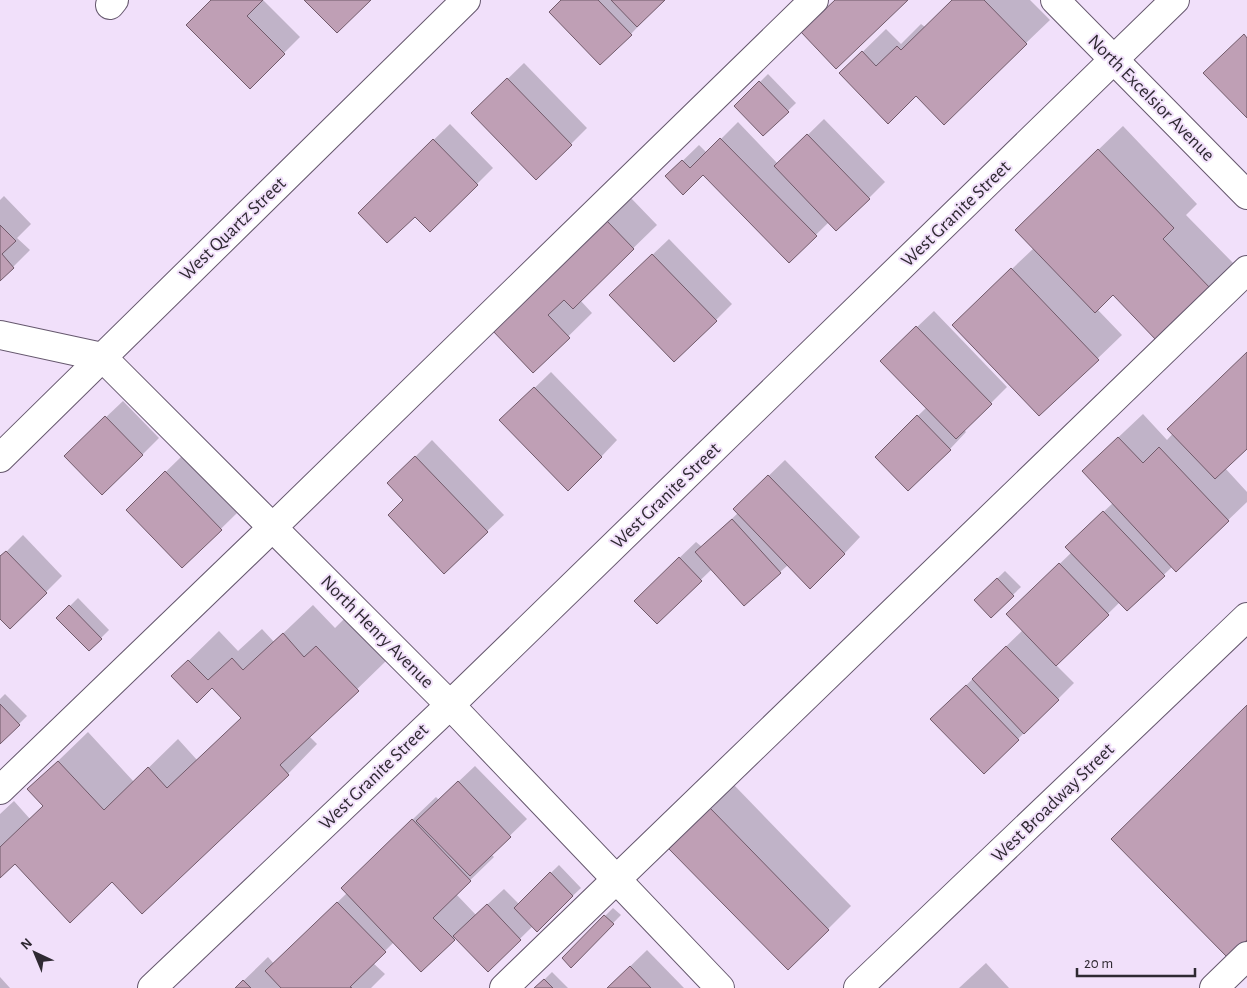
<svg xmlns="http://www.w3.org/2000/svg" width="1247" height="988" viewBox="0 0 1247 988" font-family="'Alegreya Sans',sans-serif">
  <style>
    .shadow { fill: #0003 }
    .building { fill: #bf9fb5; stroke: #715a6a }
    .lines { fill: none; stroke-linecap: round; stroke-linejoin: round }
    .minor-casing { stroke: #65576d; stroke-width: 30 }
    .minor { stroke: #fff; stroke-width: 28 }
    .labels { text-anchor: middle; dominant-baseline: central; stroke-width: 4; stroke-linejoin: round; paint-order: stroke }
    .street-label { font-size: 19px; fill: #2f2932; stroke: #f1e0fa }
  </style>
  <rect width="100%" height="100%" fill="#f1e0fa"/>
  <g class="shadow">
    <path d="M212,0H263L300,37L250,87Z"/>
    <path d="M563,0H663L631,34Z"/>
    <path d="M953,0H1030L1050,20L1026,43L916,95L841,73L886,29L901,44L921,24L925,27Z"/>
    <path d="M524,63L587,128L571,144L489,97Z"/>
    <path d="M768,74L796,103L763,135L736,106Z"/>
    <path d="M824,119L885,182L869,198L829,222L789,261L703,173L667,176L699,145L707,153L738,122L778,164Z"/>
    <path d="M450,124L493,168L430,231L415,215L359,213Z"/>
    <path d="M1123,126L1197,204L1186,215L1234,264L1210,288L1113,293L1097,309L1122,335L1039,415L977,302L1034,248L1040,206Z"/>
    <path d="M4,196L31,224L17,238L30,250L0,280V200Z"/>
    <path d="M630,197L657,225L580,300L592,313L533,371L493,330Z"/>
    <path d="M669,239L732,304L716,320L627,279Z"/>
    <path d="M934,311L1007,387L964,430L966,432L950,449L893,440L927,407L898,345Z"/>
    <path d="M1247,353V447L1225,468L1247,492V502L1176,570L1173,566L1127,610L1120,602L1056,665L1074,683L984,773L948,703L1023,630L1024,598L1072,552L1083,531L1113,503L1107,448L1143,414L1167,440Z"/>
    <path d="M551,372L617,440L601,457L518,404Z"/>
    <path d="M123,401L159,438L142,455L82,440Z"/>
    <path d="M432,440L504,515L444,572L405,500V467Z"/>
    <path d="M182,456L237,513L182,567L144,493Z"/>
    <path d="M785,460L860,537L844,554L788,565L744,604L712,569L657,622L652,584L696,542L702,547L738,513L751,493Z"/>
    <path d="M23,535L62,576L46,592L0,617V558Z"/>
    <path d="M1005,571L1021,587L991,616L975,600Z"/>
    <path d="M78,598L109,630L89,650L58,618Z"/>
    <path d="M313,605L335,628L346,617L387,660L309,736L317,744L288,774L112,880L15,862L0,876V814L14,801L30,819L44,805L29,789L88,732L134,782L178,739L197,760L242,718L212,686L173,676L219,631L238,651L262,629L274,642Z"/>
    <path d="M5,694L27,716L0,743V699Z"/>
    <path d="M475,766L527,819L491,854L494,857L456,894L476,915L504,889L519,904L559,865L581,888L537,930L533,926L488,970L456,937L421,971L394,942L373,963L385,974L371,988H236L268,957L274,964L347,893L366,864L436,797L439,800Z"/>
    <path d="M734,785L851,906L828,929L671,849Z"/>
    <path d="M613,908L621,915L571,966L563,958Z"/>
    <path d="M647,950L684,988H608L612,984Z"/>
    <path d="M986,963L1009,988H959Z"/>
    <path d="M552,972L568,988H536Z"/>
    <path d="M0,977L10,988H0Z"/>
  </g>
  <g class="building">
    <path d="M211,0H263L247,16L285,54L250,89L186,25Z"/>
    <path d="M304,0H371L337,33Z"/>
    <path d="M561,0H598L632,35L600,65L549,12Z"/>
    <path d="M611,0H665L637,27Z"/>
    <path d="M835,0H908L836,69L801,32Z"/>
    <path d="M952,0H984L1027,44L944,125L916,96L888,124L839,73L862,51L876,66L897,46L901,50Z"/>
    <path d="M1244,34L1247,38V118L1203,73Z"/>
    <path d="M507,78L572,145L536,180L471,113Z"/>
    <path d="M759,81L789,112L763,136L734,106Z"/>
    <path d="M807,134L870,199L836,231L774,166Z"/>
    <path d="M720,138L817,236L789,263L703,175L683,195L665,176L682,160L690,168Z"/>
    <path d="M433,139L478,185L430,232L415,217L387,243L358,213Z"/>
    <path d="M1098,149L1174,228L1163,239L1211,289L1157,341L1113,295L1095,313L1015,230Z"/>
    <path d="M606,220L634,249L573,309L564,300L548,315L570,338L533,373L492,330Z"/>
    <path d="M0,225L16,241L2,254L14,268L0,281Z"/>
    <path d="M652,254L717,321L674,362L609,295Z"/>
    <path d="M1011,268L1099,360L1039,416L952,325Z"/>
    <path d="M916,326L992,404L956,439L880,361Z"/>
    <path d="M1247,352V449L1215,479L1167,429Z"/>
    <path d="M534,387L602,457L568,491L499,420Z"/>
    <path d="M917,415L951,450L908,491L875,457Z"/>
    <path d="M105,416L143,455L102,495L64,456Z"/>
    <path d="M1118,437L1143,463L1159,447L1229,521L1176,572L1082,471Z"/>
    <path d="M415,456L488,532L444,574L388,515L403,500L387,483Z"/>
    <path d="M165,471L222,530L182,568L126,510Z"/>
    <path d="M768,475L845,554L810,589L733,509Z"/>
    <path d="M1103,511L1165,576L1127,611L1065,547Z"/>
    <path d="M732,519L781,573L744,606L695,552Z"/>
    <path d="M6,551L47,593L10,629L0,619V556Z"/>
    <path d="M679,557L702,581L657,624L634,601Z"/>
    <path d="M1059,563L1109,615L1056,666L1006,614Z"/>
    <path d="M997,578L1014,596L991,618L974,600Z"/>
    <path d="M69,605L102,639L89,651L56,618Z"/>
    <path d="M283,633L304,657L316,646L359,691L280,765L289,775L142,914L112,882L70,923L15,864L0,878V847L43,806L27,789L58,761L104,810L148,767L167,788L241,718L212,688L197,703L171,676L188,660L208,680L232,658L243,670Z"/>
    <path d="M1006,646L1059,700L1024,734L972,679Z"/>
    <path d="M966,685L1019,740L984,774L930,719Z"/>
    <path d="M0,704L20,725L0,744Z"/>
    <path d="M1247,705V940L1228,958L1111,839Z"/>
    <path d="M458,781L511,837L470,876L416,821Z"/>
    <path d="M710,808L829,930L788,970L669,849Z"/>
    <path d="M412,819L471,881L433,918L455,940L421,972L341,888Z"/>
    <path d="M550,872L573,896L537,932L514,908Z"/>
    <path d="M337,902L386,952L350,987L352,988H281L265,971Z"/>
    <path d="M487,904L521,940L488,972L453,936Z"/>
    <path d="M604,915L614,924L571,968L562,958Z"/>
    <path d="M630,966L651,988H607Z"/>
    <path d="M544,979L553,988H534Z"/>
    <path d="M243,980L251,988H235Z"/>
  </g>
  <g class="lines">
    <g class="minor-casing">
      <g id="minor">
        <path d="M1055,0L1247,195"/>
        <path d="M110,5L114,0"/>
        <path d="M0,335L102,357L450,705L720,988"/>
        <path d="M0,458L466,0"/>
        <path d="M0,790L273,527L814,0"/>
        <path d="M152,988L450,705L1175,0"/>
        <path d="M504,988L1247,270"/>
        <path d="M858,988L1247,617"/>
        <path d="M1214,988L1247,956"/>
      </g>
    </g>
    <use href="#minor" class="minor"/>
  </g>
  <g class="labels">
    <g class="street-label">
      <text transform="translate(1151 98) rotate(45)">North Excelsior Avenue</text>
      <text transform="translate(956 214) rotate(-44)">West Granite Street</text>
      <text transform="translate(233 229) rotate(-44)">West Quartz Street</text>
      <text transform="translate(666 496) rotate(-44)">West Granite Street</text>
      <text transform="translate(377 632) rotate(45)">North Henry Avenue</text>
      <text transform="translate(374 777) rotate(-44)">West Granite Street</text>
      <text transform="translate(1053 803) rotate(-44)">West Broadway Street</text>
    </g>
  </g>
  <g transform="translate(35 953) rotate(316)" stroke="#f1e0fa" stroke-width="4" paint-order="stroke">
  <path d="M0-4L9 19L0 12L-9 19Z" fill="#2f2932"/>
  <text y="-8" font-size="14" font-weight="bold" text-anchor="middle" fill="#2f2932">N</text>
  </g>
  <path d="M1077 968v8h118v-8" fill="none" stroke="#2f2932" stroke-width="2.5"/>
  <text x="1084" y="968" font-size="15" fill="#2f2932" stroke="#f1e0fa" stroke-width="4" paint-order="stroke">20 m</text>
</svg>
